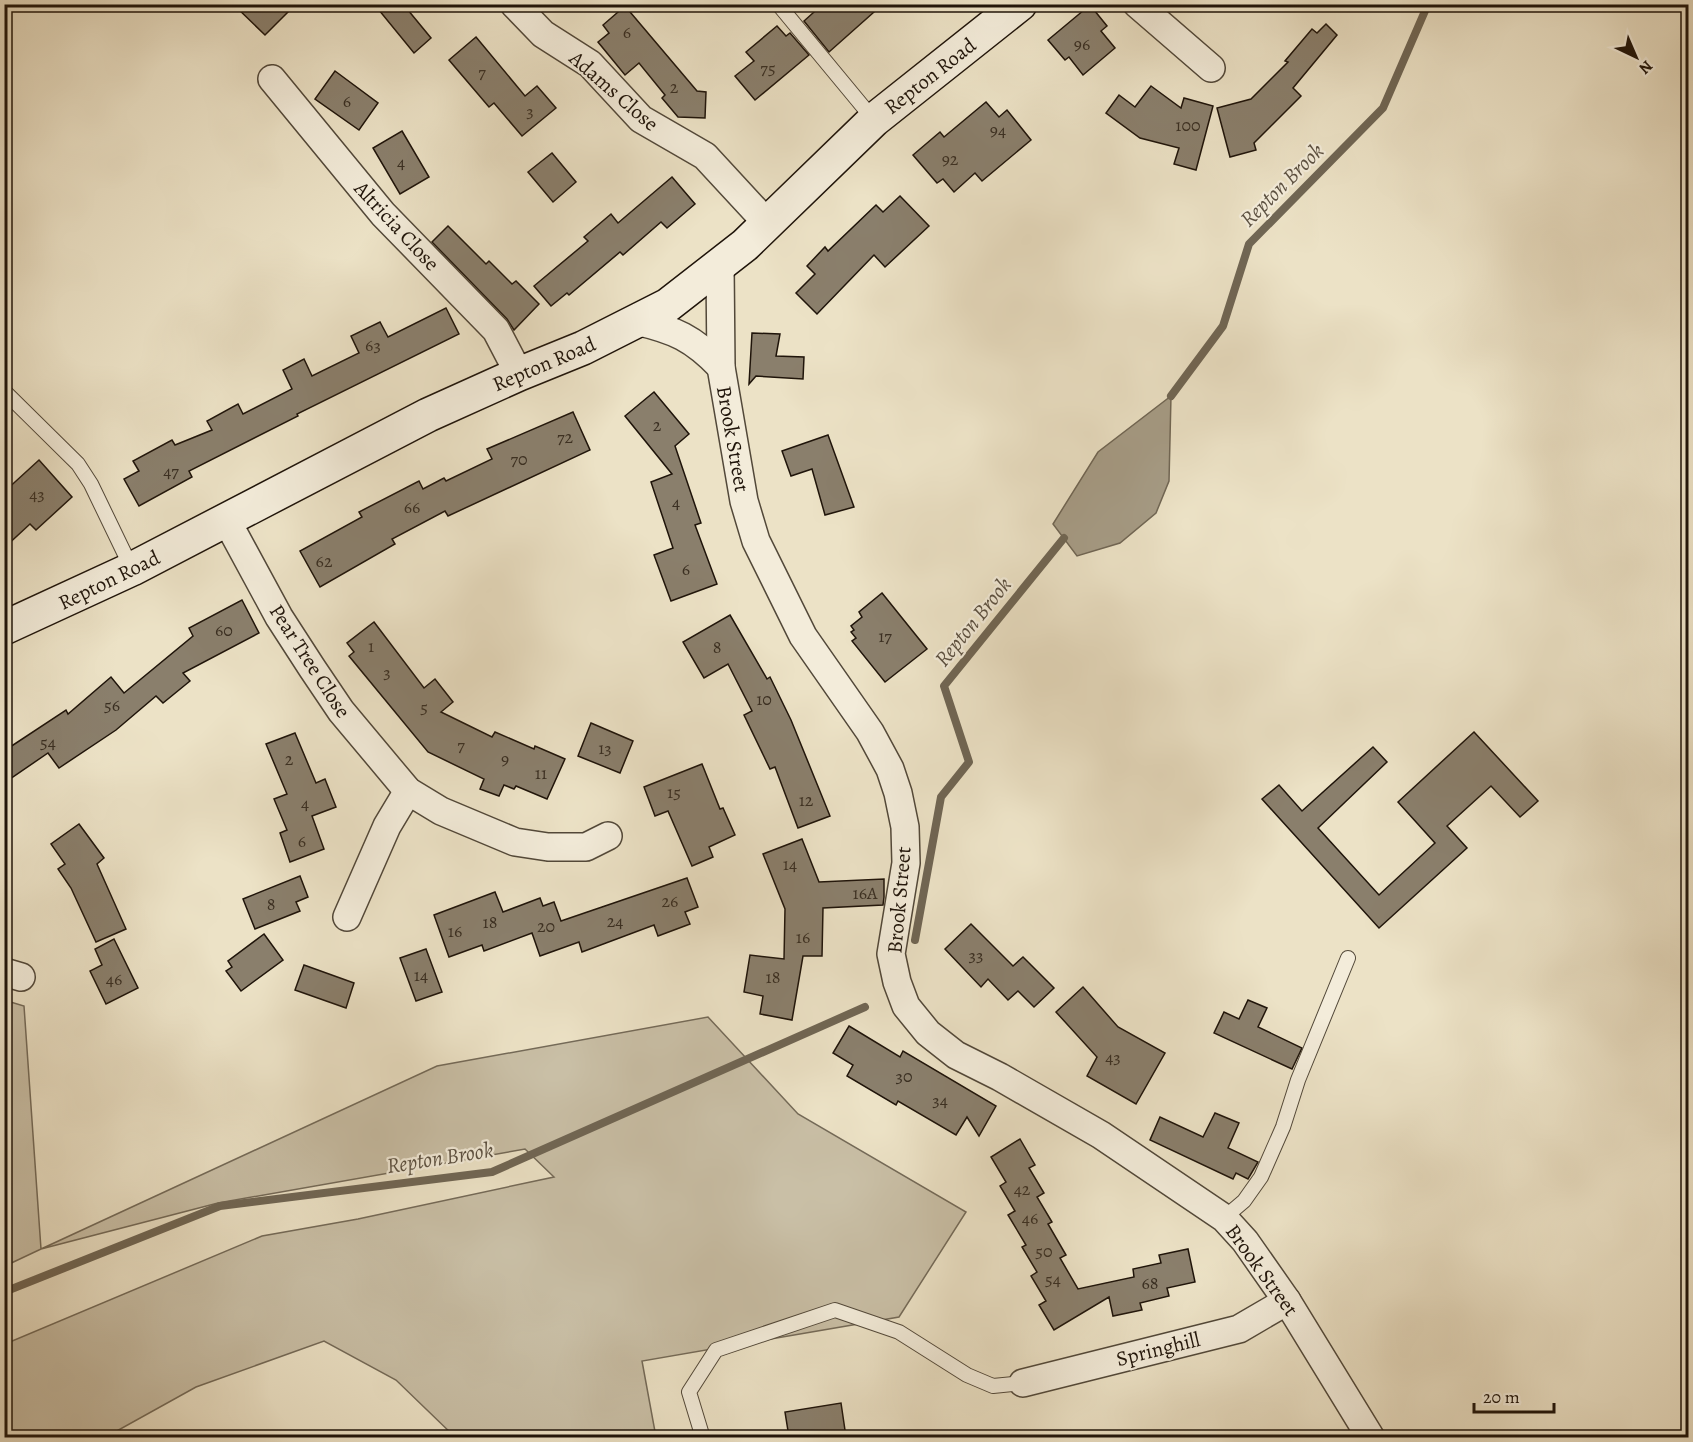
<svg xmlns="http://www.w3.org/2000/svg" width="1693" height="1442" viewBox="0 0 1693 1442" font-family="Alegreya,serif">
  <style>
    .green { fill: #c9bfa6; stroke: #746a58; stroke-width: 1.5 }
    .water { fill: #a69c86; stroke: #706654; stroke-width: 1.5 }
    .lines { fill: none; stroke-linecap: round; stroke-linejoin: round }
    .stream { stroke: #706654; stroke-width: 8 }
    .building { fill: #8a7f6c; stroke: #1f140a; stroke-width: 1.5 }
    .lane-casing { stroke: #524839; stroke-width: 16 }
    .street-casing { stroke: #524839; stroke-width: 30 }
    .secondary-casing { stroke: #1f140a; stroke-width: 36 }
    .lane { stroke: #f3ecda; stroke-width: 14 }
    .street { stroke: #f3ecda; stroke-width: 27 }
    .secondary { stroke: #f3ecda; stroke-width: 33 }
    .labels { text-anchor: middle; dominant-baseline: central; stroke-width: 4.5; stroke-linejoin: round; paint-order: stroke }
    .number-label { font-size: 18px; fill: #3a2f22 }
    .street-label { font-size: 21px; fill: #1f140a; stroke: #f3ecda }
    .water-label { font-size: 22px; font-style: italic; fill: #5c5142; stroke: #f3ecda }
  </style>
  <rect width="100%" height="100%" fill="#ece2c6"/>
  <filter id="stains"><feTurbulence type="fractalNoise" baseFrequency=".00333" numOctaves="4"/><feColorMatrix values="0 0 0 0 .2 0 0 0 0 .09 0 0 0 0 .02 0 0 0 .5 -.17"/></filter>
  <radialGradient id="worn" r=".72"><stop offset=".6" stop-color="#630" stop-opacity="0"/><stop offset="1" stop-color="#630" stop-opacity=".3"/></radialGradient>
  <path class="green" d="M4,1000L24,1006L41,1249L437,1066L708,1017L798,1114L966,1212L899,1317L642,1361L656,1437H455L396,1380L324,1341L196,1387L106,1437H5V1344L262,1236L358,1219L554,1177L525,1149L218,1203L41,1249L5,1266Z"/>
  <path class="water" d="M1171,396L1169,481L1156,513L1120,543L1077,556L1053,524L1098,452Z"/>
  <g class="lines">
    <g class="stream">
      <path d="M1171,396L1223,326L1249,244L1383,108L1428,4"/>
      <path d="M915,940L941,797L969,762L944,686L1064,538"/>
      <path d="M4,1292L220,1206L492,1172L865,1007"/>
    </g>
  </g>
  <g class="building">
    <path d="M233,4H296L265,35Z"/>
    <path d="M374,4H403L431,38L414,53Z"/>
    <path d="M823,4H883L829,52L804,21Z"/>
    <path d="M1090,5L1107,26L1101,31L1115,48L1083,75L1069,57L1065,60L1048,40Z"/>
    <path d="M625,6L697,91L706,92L705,118L678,117L662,98L665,95L639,63L625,75L598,42L609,33L603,25Z"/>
    <path d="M1326,24L1337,35L1293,88L1301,96L1254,143L1256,150L1230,157L1217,108L1251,99L1288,62L1285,61L1312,29L1317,33Z"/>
    <path d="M777,26L786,36L790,33L809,55L755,100L735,76L754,61L746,52Z"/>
    <path d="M476,37L525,96L537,86L556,108L522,136L494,103L489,107L449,60Z"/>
    <path d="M335,71L378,103L359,130L315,99Z"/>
    <path d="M1151,86L1181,108L1184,98L1213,106L1196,170L1174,164L1179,148L1140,138L1106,113L1119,95L1135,107Z"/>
    <path d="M986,102L999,117L1007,110L1031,140L982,181L975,173L954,192L943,179L937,183L913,155L940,132L944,137Z"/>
    <path d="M402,131L429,177L400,194L373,148Z"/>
    <path d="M552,153L576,182L553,202L528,172Z"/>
    <path d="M672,177L695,204L667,228L661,222L623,255L620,252L569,295L567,293L551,306L534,286L588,241L584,237L611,214L618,223Z"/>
    <path d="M900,196L929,226L885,267L874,255L817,314L796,293L815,274L807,266L825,247L828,251L876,205L883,212Z"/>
    <path d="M448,226L486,264L489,261L512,284L516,281L539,304L514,330L507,319L432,242Z"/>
    <path d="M446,308L459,334L297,414L298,416L189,471L192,477L139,506L124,479L139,471L133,461L172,440L175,445L212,430L207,421L238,404L243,414L292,389L283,370L304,359L312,376L359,353L351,336L380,322L388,337Z"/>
    <path d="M752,333L780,334L776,356L804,357L803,379L756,376L749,384Z"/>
    <path d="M654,392L689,434L675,446L701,523L695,525L717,584L671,601L654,555L673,548L651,482L672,474L625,416Z"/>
    <path d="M573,412L590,450L448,516L445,511L392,539L395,544L320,587L300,551L362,517L359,512L419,481L423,489L444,478L446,481L492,459L487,449Z"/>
    <path d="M828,435L854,507L825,515L812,469L791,476L782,451Z"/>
    <path d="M39,460L72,497L36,530L30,524L4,548V492Z"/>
    <path d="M882,593L927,649L885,682L852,641L856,638L851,632L854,630L851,626L862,617L859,612Z"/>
    <path d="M242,600L259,633L183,673L190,681L163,703L156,696L116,730L59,768L48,753L4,783V751L66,710L68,714L111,677L124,693L193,636L189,628Z"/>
    <path d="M730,615L767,679L770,677L791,720L830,816L798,828L775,767L770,769L744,715L752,711L728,664L704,678L683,642Z"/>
    <path d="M374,622L424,688L435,679L453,702L441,712L492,737L495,732L534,749L535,746L565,759L547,799L516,786L514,789L504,785L499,796L480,789L484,779L428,752L349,656L354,652L347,643Z"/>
    <path d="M591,723L633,741L620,773L578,756Z"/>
    <path d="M1474,732L1538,801L1520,817L1491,786L1447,826L1467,848L1379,928L1262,799L1279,785L1302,811L1373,747L1387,762L1318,828L1379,895L1435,843L1398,802Z"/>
    <path d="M295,733L316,783L325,779L336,807L312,816L324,849L290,862L280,833L287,830L274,799L287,794L266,744Z"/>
    <path d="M702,764L720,809L723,808L735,835L709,847L713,857L692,866L668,811L655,816L644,787Z"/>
    <path d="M79,824L104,858L97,864L126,929L96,942L71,888L58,869L65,864L51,844Z"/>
    <path d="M802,839L819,882L884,879V897L883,905L823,908L822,956H803L792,1020L760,1014L763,996L744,992L750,955L784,959L785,909L763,854Z"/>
    <path d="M300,876L308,897L296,902L300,911L255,929L243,899Z"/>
    <path d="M687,878L698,907L685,912L690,924L658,936L654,925L582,952L579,942L540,956L532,933L484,951L482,945L449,957L434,915L495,892L503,912L540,898L543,906L554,902L561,921Z"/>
    <path d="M971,924L1013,966L1023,957L1054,988L1034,1007L1018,991L1008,1000L988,979L981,987L945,949Z"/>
    <path d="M264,934L283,960L241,991L226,971L232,967L228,961Z"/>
    <path d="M114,939L138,988L106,1004L90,971L102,965L95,949Z"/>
    <path d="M426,949L442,992L416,1001L400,958Z"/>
    <path d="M304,965L354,983L346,1008L295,990Z"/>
    <path d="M1083,987L1118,1027L1165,1053L1136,1104L1087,1076L1097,1057L1056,1012Z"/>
    <path d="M1248,1000L1267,1008L1258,1027L1302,1048L1292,1069L1214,1033L1224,1012L1239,1019Z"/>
    <path d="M849,1026L900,1057L903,1051L996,1106L979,1136L967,1117L956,1135L898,1101L896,1105L847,1076L853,1065L833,1053Z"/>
    <path d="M1215,1113L1239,1123L1228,1148L1258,1162L1248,1179L1236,1173L1233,1179L1150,1140L1160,1117L1203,1137Z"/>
    <path d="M1020,1139L1035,1165L1029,1168L1044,1193L1037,1197L1052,1222L1048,1224L1066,1255L1060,1258L1078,1289L1134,1277L1133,1269L1161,1263L1159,1255L1188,1249L1195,1282L1167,1288L1169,1296L1140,1303L1142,1310L1113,1316L1109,1297L1054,1330L1039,1305L1046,1301L1031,1276L1037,1272L1022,1247L1026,1245L1008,1215L1015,1211L1000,1186L1006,1182L991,1157Z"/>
    <path d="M841,1403L846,1437H789L785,1412Z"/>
  </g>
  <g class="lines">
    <g class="lane-casing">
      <g id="lane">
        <path d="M778,4L874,120"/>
        <path d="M4,391L78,464L91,484L132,569"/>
        <path d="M1224,1218L1244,1201L1261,1177L1283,1127L1298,1080L1348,958"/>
        <path d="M703,1438L689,1392L716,1350L835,1310L899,1332L967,1375L993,1386L1023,1383"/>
      </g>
    </g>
    <g class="street-casing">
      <g id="street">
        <path d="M514,4L543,34L590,64L641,119L705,156L767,223"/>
        <path d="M1137,4L1211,68"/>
        <path d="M272,79L383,214L496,330L519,374"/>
        <path d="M720,266L721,367L744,501L756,541L803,636L870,732L890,769L898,793L905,827L906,863L891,954L897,982L906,1006L928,1033L956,1055L1000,1077L1101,1135L1224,1218L1245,1241L1287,1301L1371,1438"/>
        <path d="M636,321C675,330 693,338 721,367"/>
        <path d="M227,521L279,617L312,668L341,711L408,791L441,811L515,842L548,847H586L608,836"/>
        <path d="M347,917L387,826L408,791"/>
        <path d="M4,972L21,977"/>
        <path d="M1023,1383L1239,1329L1287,1301"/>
      </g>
    </g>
    <g class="secondary-casing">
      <path id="secondary" d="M4,628L132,569L428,415L519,374L583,348L668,305L745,245L874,120L1020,4"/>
    </g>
    <use href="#lane" class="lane"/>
    <use href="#street" class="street"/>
    <use href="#secondary" class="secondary"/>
  </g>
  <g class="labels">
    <g class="number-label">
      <text x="627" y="32">6</text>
      <text x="1082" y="44">96</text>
      <text x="768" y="68">75</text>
      <text x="482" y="72">7</text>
      <text x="674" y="87">2</text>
      <text x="347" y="101">6</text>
      <text x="530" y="111">3</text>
      <text x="1188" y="125">100</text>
      <text x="998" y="130">94</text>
      <text x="950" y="159">92</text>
      <text x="401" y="162">4</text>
      <text x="373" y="345">63</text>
      <text x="657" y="425">2</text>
      <text x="565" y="437">72</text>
      <text x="519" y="459">70</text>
      <text x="171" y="471">47</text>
      <text x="37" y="494">43</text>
      <text x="676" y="502">4</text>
      <text x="412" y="507">66</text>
      <text x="324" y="561">62</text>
      <text x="686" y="569">6</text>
      <text x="224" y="630">60</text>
      <text x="885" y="636">17</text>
      <text x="371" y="646">1</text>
      <text x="717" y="647">8</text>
      <text x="387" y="672">3</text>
      <text x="764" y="699">10</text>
      <text x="112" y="705">56</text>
      <text x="424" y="707">5</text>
      <text x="48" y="742">54</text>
      <text x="461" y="745">7</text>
      <text x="605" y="748">13</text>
      <text x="289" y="759">2</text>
      <text x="505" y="759">9</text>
      <text x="541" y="773">11</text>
      <text x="674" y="792">15</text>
      <text x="806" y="800">12</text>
      <text x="305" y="803">4</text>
      <text x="302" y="841">6</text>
      <text x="790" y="864">14</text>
      <text x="865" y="893">16A</text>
      <text x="670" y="901">26</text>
      <text x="271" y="904">8</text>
      <text x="615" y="921">24</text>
      <text x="490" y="922">18</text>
      <text x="546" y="926">20</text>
      <text x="455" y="931">16</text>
      <text x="803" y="937">16</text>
      <text x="976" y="955">33</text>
      <text x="421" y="975">14</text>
      <text x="773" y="977">18</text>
      <text x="114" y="979">46</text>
      <text x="1113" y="1057">43</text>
      <text x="904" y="1076">30</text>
      <text x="940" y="1100">34</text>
      <text x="1022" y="1189">42</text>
      <text x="1030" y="1218">46</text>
      <text x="1044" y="1251">50</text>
      <text x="1053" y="1279">54</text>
      <text x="1150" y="1283">68</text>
    </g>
    <g class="street-label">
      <text transform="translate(930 76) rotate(-38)">Repton Road</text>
      <text transform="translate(614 91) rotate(41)">Adams Close</text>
      <text transform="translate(397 226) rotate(47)">Altricia Close</text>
      <text transform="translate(544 364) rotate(-23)">Repton Road</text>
      <text transform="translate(733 439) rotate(80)">Brook Street</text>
      <text transform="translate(109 580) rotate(-26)">Repton Road</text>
      <text transform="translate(310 661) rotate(57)">Pear Tree Close</text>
      <text transform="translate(899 900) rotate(-85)">Brook Street</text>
      <text transform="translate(1262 1270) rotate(54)">Brook Street</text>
      <text transform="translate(1158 1349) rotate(-14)">Springhill</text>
    </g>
    <g class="water-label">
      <text transform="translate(1282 185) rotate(-45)">Repton Brook</text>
      <text transform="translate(973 622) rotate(-51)">Repton Brook</text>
      <text transform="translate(440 1158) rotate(-9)">Repton Brook</text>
    </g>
  </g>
  <rect width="1693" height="1442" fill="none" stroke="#ece2c6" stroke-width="24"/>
  <rect x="6" y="6" width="1681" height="1430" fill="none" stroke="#1f140a" stroke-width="3"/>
  <rect x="12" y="12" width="1669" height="1418" fill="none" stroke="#1f140a" stroke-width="1.5"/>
  <g transform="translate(1636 57) rotate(136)" stroke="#f3ecda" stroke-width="4.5" paint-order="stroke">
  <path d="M0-4.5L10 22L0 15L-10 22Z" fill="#1f140a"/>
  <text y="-9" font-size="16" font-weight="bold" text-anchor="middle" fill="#1f140a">N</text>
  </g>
  <path d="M1474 1403v9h80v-9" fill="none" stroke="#1f140a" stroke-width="3"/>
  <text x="1483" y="1403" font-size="18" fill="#1f140a" stroke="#f3ecda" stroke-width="4.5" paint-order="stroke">20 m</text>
  <rect width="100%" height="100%" filter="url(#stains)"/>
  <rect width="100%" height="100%" fill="url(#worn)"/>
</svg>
